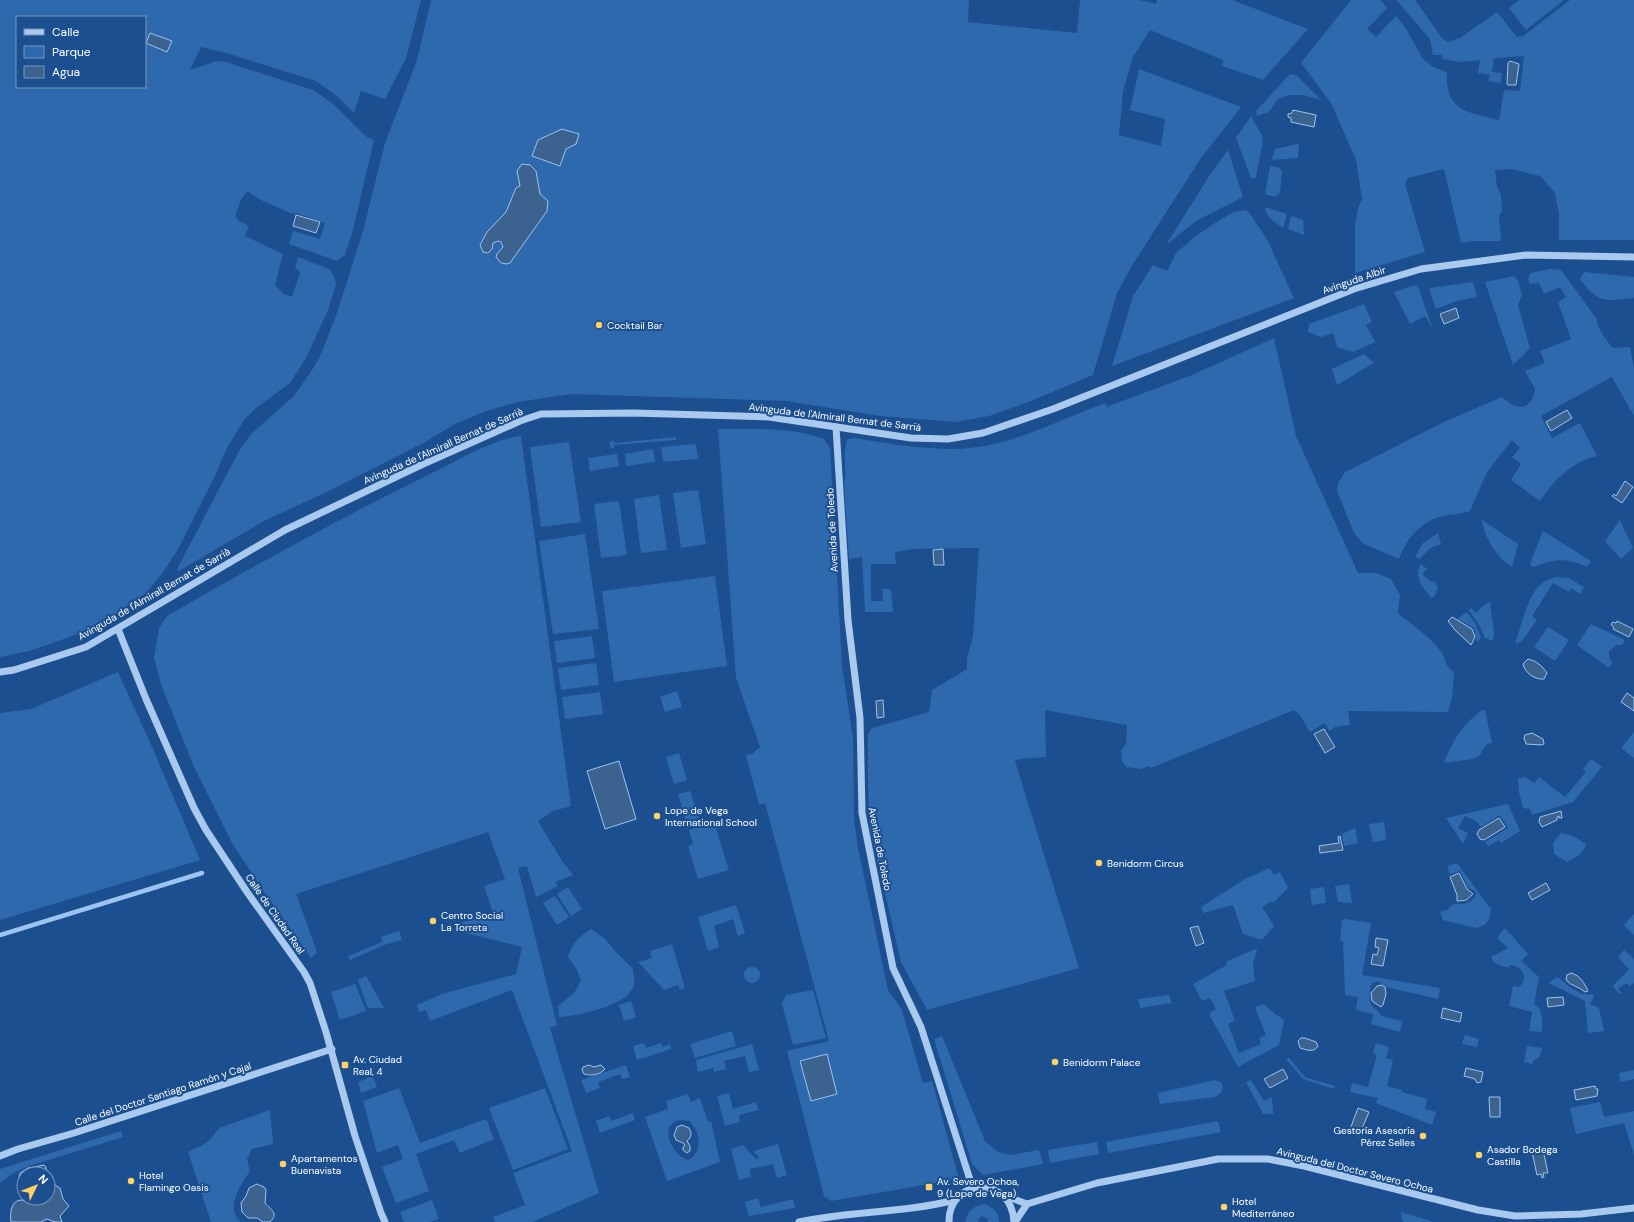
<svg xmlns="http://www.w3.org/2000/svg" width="1634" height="1222" viewBox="0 0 1634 1222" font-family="'DM Sans',sans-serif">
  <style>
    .green { fill: #2e69ad; fill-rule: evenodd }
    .water { fill: #3c6290; stroke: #9cc4f0 }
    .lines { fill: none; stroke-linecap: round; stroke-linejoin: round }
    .stream { stroke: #9cc4f0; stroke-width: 4.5 }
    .minor { stroke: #a9c9ee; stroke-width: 7 }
    .poi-dot { fill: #ffd166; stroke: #1b4f8f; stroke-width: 1.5 }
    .labels { text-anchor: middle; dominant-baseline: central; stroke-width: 4; stroke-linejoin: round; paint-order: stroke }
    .street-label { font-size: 10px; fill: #fff; stroke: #1b4f8f }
    .poi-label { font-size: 10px; fill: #fff; stroke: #1b4f8f; text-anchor: start }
  </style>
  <rect width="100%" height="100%" fill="#1b4f8f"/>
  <g class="green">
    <path d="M0,0H421L406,58L385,99L361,91L354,113L338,97L316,81L226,53L201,47L190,70L216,61L226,62L313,90L332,103L367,137L374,140L353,230L345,255L337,261L289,244L293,231L320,239L325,223L296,213L295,215L263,201L247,191L241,200L235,216L239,221L249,226L245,236L283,254L275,285L284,294L292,297L300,273L299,270L295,268L298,257L329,269L334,276L336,285L328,310L306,358L290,383L256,408L244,420L227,448L214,478L177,551L164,571L147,592L125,608L93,627L67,638L29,651L0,657ZM17,17H145V87H17Z"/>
    <path d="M431,0H969L968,22L1077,33L1080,0H1140L1156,4L1157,0H1232L1308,29L1263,80L1222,66L1223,60L1150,30L1133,57L1123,91L1119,135L1161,146L1165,119L1130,110L1139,69L1241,107L1201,158L1133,264L1117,293L1093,375L1026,403L989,416L955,422L880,416L786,401L571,394L518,402L486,411L455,424L425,442L329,491L264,521L179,571L177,569L239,451L251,434L294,396L314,367L321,354L337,313L363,231L385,143L417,60Z"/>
    <path d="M1351,0H1380L1387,8L1367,29L1376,37L1396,16L1405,27L1423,59L1433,67L1447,72C1445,111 1467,112 1499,120L1504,90L1520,91L1524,56L1494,58L1492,72L1502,73L1501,83L1488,81L1490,75L1478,73L1480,60L1461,62L1442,59V55H1433L1430,39L1396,0H1415L1442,38L1448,42L1460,38L1497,12L1517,37L1523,36L1570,0H1634V240H1559V214L1555,193L1540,176L1511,169L1495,170L1497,187L1501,194L1502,211L1499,216L1501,241H1471L1461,243L1444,169L1408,178L1405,184L1425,252L1355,273V225L1358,208L1362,199L1356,160L1331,103L1301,63Z"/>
    <path d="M1519,0H1564L1526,30L1509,8Z"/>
    <path d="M1290,74L1297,76L1321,100L1303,95H1289L1278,99L1269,112L1257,116L1256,111Z"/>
    <path d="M1251,116L1262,136L1263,141L1256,177L1253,179L1251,178L1236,138Z"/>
    <path d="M1297,144H1299L1298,158L1272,160L1275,149Z"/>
    <path d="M1228,150L1243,197L1196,221L1166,245L1211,173Z"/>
    <path d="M1270,166L1278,167L1282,171L1280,193L1275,197L1265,194Z"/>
    <path d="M1265,207L1287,214L1283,228C1276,223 1264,216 1265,207Z"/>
    <path d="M1244,210L1249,212L1268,241L1280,268L1294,298L1112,366L1133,296L1153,265L1167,271L1176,253L1196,236L1218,221L1234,212Z"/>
    <path d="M1291,216L1303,220L1304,235L1288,229Z"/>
    <path d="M1550,269L1561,270L1596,318C1599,330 1605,339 1613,348L1630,347L1634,369V416L1612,377L1541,416L1552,438L1580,423L1597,456C1572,462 1554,480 1540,501L1511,480L1521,464L1512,457L1520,448L1512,440L1487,472L1470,511C1460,515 1449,514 1439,517C1419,523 1406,540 1399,559L1364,544L1354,533L1337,491L1338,483L1345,472L1446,421L1502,397C1518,411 1531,412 1535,389L1525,371L1545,363L1540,351L1571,339L1558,302L1566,297L1560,287L1544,294L1539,283L1530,284L1528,279L1530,273Z"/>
    <path d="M1584,272L1634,277V298C1606,301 1598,304 1580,279Z"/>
    <path d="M1514,276L1518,281L1522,295L1518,305L1530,348L1513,365L1485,282Z"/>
    <path d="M1473,282L1477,297L1457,301L1436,309L1429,288Z"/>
    <path d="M1416,285L1418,287L1433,329L1425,316L1410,324L1394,292Z"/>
    <path d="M1364,304L1372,322L1366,325L1375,342L1353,352L1337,347L1333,333L1321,337L1308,332L1309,324Z"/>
    <path d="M1274,338L1296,436L1358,573H1377L1391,579L1400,595L1398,613C1410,624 1446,647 1446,664L1454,673L1452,698L1448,712L1348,711L1350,725L1335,727L1329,731L1325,723L1310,732L1300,715L1294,710L1151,768L1149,766L1141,769L1126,767L1122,761L1121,750L1126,744L1127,725L1045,710L1046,757L1019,759L1015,761L1079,968L927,1010L901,962L870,829L868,785V734L872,728L929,712L932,690L967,669V657L973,637L979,548L913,549L895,552L896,564H871V601H883L882,589H891L893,612H865L862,557L849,559L844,483C848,469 841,453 848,439L854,438C899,445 948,455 994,444C1033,435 1068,416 1106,403L1108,408L1109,406L1192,375Z"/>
    <path d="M1364,354L1374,363L1337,385L1332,369Z"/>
    <path d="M718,429C753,429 790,427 824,439L830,448L842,666L853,738L854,820L858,848L888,990L902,1010L923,1083L932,1081L959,1179L831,1201L824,1196L787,1051L829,1041L765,803L759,805L746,755L752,754L760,747L736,678Z"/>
    <path d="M521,436L571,806L553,811L538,821L562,861L573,875L555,882L558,886L536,897L527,866L518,868L557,1025L550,1028L599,1193L532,1222H495L493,1217L525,1205L513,1173L572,1151L512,990L430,1021L426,1010L419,1012L417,1005L442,994L516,974L522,947L458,931L457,924L493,913L484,886L505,879L488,832L296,894L317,952L311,958L263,890L232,843L194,767L161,684L154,658L159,628L167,616C254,566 342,517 432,473C459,460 492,439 521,436Z"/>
    <path d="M676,437V440L614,445V448H611V446H609L610,441H614L615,443Z"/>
    <path d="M569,442L581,522L541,527L530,447Z"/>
    <path d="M696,444L698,459L663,462L661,447Z"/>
    <path d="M653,449L655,462L626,466L625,454Z"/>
    <path d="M617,454L619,466L590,471L588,458Z"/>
    <path d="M698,490L706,544L681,548L673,493Z"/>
    <path d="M659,495L667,550L641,553L634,499Z"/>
    <path d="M619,501L627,555L601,558L594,504Z"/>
    <path d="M1482,520L1518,544L1512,567C1497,559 1484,536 1482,520Z"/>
    <path d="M1620,520L1633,548L1621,559L1605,541Z"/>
    <path d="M1543,531L1591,561L1587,567C1567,558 1555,558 1534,567L1531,566L1530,564Z"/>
    <path d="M1438,533L1441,544L1430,548L1420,559L1415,557L1423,543Z"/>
    <path d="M585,534L599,629L553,634L539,541Z"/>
    <path d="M1421,564L1427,569L1422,574L1430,581L1435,582L1438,588L1434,597H1431C1423,589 1413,575 1421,564Z"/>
    <path d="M715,576L727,666L614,682L602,591Z"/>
    <path d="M1557,577L1568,578L1584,587L1580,594L1571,588L1569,592L1553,583L1532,616L1537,620L1521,642L1515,643C1521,627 1527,599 1538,587C1543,581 1550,579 1557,577Z"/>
    <path d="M1490,601L1494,632L1493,641L1485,638L1479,625L1469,610L1472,608L1475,613Z"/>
    <path d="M1467,612L1476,625L1481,638L1477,642L1474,628L1457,619Z"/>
    <path d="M1591,624L1625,640L1622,645H1617L1609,651V656L1612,663L1609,668L1577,645Z"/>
    <path d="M1548,627L1569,640L1555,661L1534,647Z"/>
    <path d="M592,636L595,658L557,663L554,641Z"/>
    <path d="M596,663L599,685L561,690L558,668Z"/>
    <path d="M118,672L153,749L200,860L0,920V713L31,709Z"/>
    <path d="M677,691L682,707L665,712L660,697Z"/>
    <path d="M600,692L603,714L565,719L562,697Z"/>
    <path d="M1482,710H1485L1492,743L1487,744L1479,756L1473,759L1444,763C1451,742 1464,723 1482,710Z"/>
    <path d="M1634,732V758L1621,748Z"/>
    <path d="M679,753L687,780L674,784L666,757Z"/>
    <path d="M1591,759L1602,767L1573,802L1532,815L1530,809L1523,808L1519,792L1518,778L1525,777L1534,783L1539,777L1565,797L1586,772L1583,769Z"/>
    <path d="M690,791L699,818L686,821L678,794Z"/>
    <path d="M1508,804L1520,831L1501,843L1499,840L1488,846L1485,842L1508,828L1500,815L1481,827L1476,821L1465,816L1458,828L1468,833L1463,844L1446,818Z"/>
    <path d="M714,822L729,870L698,879L688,846L693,844L689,830Z"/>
    <path d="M1384,822L1386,840L1373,842L1369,824Z"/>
    <path d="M1355,828L1358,843L1344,846L1342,834Z"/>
    <path d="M1561,833L1573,836L1586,844C1583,854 1576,857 1567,862L1554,854L1553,843Z"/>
    <path d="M1457,863L1491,909C1490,919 1487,927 1475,928L1443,920L1440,912L1447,910L1453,904C1462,905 1472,904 1476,894L1474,890L1469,889L1460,871L1450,874L1447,866Z"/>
    <path d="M1270,868L1274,875L1280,872L1288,888L1273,903L1272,901L1262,907L1274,926L1262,940L1243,934L1233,905L1203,913L1201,907L1245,879Z"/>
    <path d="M1349,884L1352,903L1338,902L1335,886Z"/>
    <path d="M568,887L582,909L571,916L557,894Z"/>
    <path d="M1324,887L1326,903L1312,905L1310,889Z"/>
    <path d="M555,896L569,917L557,925L543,903Z"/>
    <path d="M736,905L745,933L738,936L733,919L714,926L719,947L708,951L698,917Z"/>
    <path d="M1634,914V935L1624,925Z"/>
    <path d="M1345,919L1371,923L1362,975L1440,988L1438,999L1386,987L1378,981L1372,983C1370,991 1367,1000 1373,1007C1376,1011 1380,1010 1381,1016L1402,1021L1400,1032L1371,1024L1373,1014L1356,1010L1358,997L1345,995L1343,941H1340L1342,920Z"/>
    <path d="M1505,928L1528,954L1521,961L1539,977L1534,1004C1544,1009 1542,1022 1542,1032L1529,1031L1532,1012L1509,1006L1513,986L1519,987C1529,979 1523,966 1510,965L1508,968L1494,963L1491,957L1508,948L1497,938Z"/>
    <path d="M591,929L605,939L616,952L633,969C633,973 635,981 634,985C628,1006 578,1016 559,1017L558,1006L574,993L581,981L577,970L568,957C573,942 578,937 591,929Z"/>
    <path d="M399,931L402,940L384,945L350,960L348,956L382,942L381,937Z"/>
    <path d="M672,944L685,988L680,990L678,985L664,990L638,962L652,958L650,951Z"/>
    <path d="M1255,949H1257L1253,964L1255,981L1224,991L1235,1021L1228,1024L1239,1053L1261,1044L1259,1038L1266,1035L1255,1007L1264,1004L1274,1013L1284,1020L1279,1045L1238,1067L1209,1014L1216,1009L1210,998L1202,1001L1193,984L1227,965L1226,962Z"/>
    <path d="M1624,950L1634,959V983L1629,986L1627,983L1618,988L1621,993L1619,994L1613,986L1629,969L1618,957Z"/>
    <circle cx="752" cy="975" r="8"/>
    <path d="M366,976L384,1008H368L358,980Z"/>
    <path d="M1557,977C1566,983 1579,997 1591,994L1594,996L1590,1004L1599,1008L1604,1031L1588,1033L1585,1001L1549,983Z"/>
    <path d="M355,984L366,1011L340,1020L331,992Z"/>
    <path d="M813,990L826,1038L793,1045L782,1004L786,995Z"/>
    <path d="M1169,995L1172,1003L1140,1008L1138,999Z"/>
    <path d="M631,1001L636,1017L624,1021L619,1005Z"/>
    <path d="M732,1031L736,1046L695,1058L690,1044Z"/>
    <path d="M1465,1035L1479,1039L1477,1047L1462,1044Z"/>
    <path d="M942,1036L985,1141L998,1152L1010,1155L1039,1150L1043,1164L983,1175L972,1164L934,1039Z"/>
    <path d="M644,1043L646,1048L661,1043L663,1047L670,1044L671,1049L637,1060L633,1046Z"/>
    <path d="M1376,1043L1389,1047L1386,1058L1393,1060L1387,1086L1402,1090V1092L1427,1099L1425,1109L1436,1112L1432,1125L1376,1103L1378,1098L1350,1092L1352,1083L1368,1087L1377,1055L1373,1053Z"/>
    <path d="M752,1044L759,1070L749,1072L745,1056L724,1061L726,1069L714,1072L713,1068L698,1072L696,1060Z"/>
    <path d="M1527,1046L1542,1048L1540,1056L1533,1061L1532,1064L1524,1062Z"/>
    <path d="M1289,1058L1305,1077L1335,1086L1334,1089L1303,1079L1286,1059Z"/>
    <path d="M626,1065L630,1077L622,1079L620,1074L598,1082L600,1088L586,1093L581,1080Z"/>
    <path d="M1634,1070V1079L1620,1082L1619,1073Z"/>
    <path d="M373,1076L377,1087L361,1093L358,1082Z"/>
    <path d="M1215,1080C1227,1083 1224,1092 1215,1097L1160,1104L1158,1093Z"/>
    <path d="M1251,1080L1264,1101L1272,1097L1273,1114H1263L1246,1082Z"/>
    <path d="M399,1088L420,1143L486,1119L494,1139L460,1153L454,1140L416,1154L429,1191L396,1203L382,1167L403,1159L398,1145L377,1153L363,1101Z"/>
    <path d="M545,1088L568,1149L513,1170L489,1108Z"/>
    <path d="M729,1093L733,1109L756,1102L758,1110L739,1115L740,1122L725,1126L717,1096Z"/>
    <path d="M688,1094L691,1102L700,1098L708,1122L711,1121L720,1162L667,1181L645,1117L668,1109L666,1101ZM679,1120L689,1121C700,1130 704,1153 688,1160C673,1155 657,1127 679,1120Z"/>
    <path d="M1600,1102L1604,1117L1634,1111V1155L1624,1123L1576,1134L1570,1108Z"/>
    <path d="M270,1110L273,1144L252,1149L247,1159L250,1171C241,1185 224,1208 241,1222H211L188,1152L203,1145L211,1139L219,1128Z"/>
    <path d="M633,1113L635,1120L600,1133L596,1121L609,1116L611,1121Z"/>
    <path d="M1218,1121L1221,1132L1108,1153L1106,1142Z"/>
    <path d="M121,1131L123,1137L29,1166L12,1174L0,1183V1169Z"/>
    <path d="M1097,1142L1099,1154L1050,1163L1048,1150Z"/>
    <path d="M778,1144L787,1175L777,1178L773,1164L750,1169L751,1177L739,1180L731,1149L743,1145L756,1159L759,1158L753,1151Z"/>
    <path d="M758,1198L761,1207L793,1199L795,1208L749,1216L745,1202Z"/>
    <path d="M432,1200L439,1219L430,1222H404L400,1212Z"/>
    <path d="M985,1204C993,1208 999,1212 999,1222H988L987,1218L982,1216L979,1218L978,1222H965C968,1210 973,1206 985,1204Z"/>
    <path d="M1401,1212L1431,1221V1222H1403Z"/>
  </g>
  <g class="water">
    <path d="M150,33L172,41L167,52L146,43Z"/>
    <path d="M1510,61L1519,64L1516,85H1508L1507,83L1508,63Z"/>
    <path d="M1293,110L1316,115L1314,127L1291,122V118L1288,117V114L1292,113Z"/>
    <path d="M562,129L579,134L576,144L566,149L560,166L532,156L538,140Z"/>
    <path d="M522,164L530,165L536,171L540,194L548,201L547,211L510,263L507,264L501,263L496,257L497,254L503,247L501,242L498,241L493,243L492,249L488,253L483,252L480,245L487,232L506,212L516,188L520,186L517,171Z"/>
    <path d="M296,215L320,222L316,233L293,226Z"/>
    <path d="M1456,308L1459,318L1444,324L1440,314Z"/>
    <path d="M1567,410L1572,418L1551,431L1546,422Z"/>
    <path d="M1625,481L1633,487L1622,503L1612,496L1614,494L1616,496Z"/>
    <path d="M943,549L944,565H934L933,550Z"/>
    <path d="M1452,617L1472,629L1475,637L1471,645L1455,630L1448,621Z"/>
    <path d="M1617,621L1633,629L1629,637L1613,629L1614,628L1611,624L1613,622L1616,623Z"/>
    <path d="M1528,659C1537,661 1542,666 1547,673L1544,679C1535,680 1525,673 1523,664Z"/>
    <path d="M1627,693L1634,698V711L1621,702Z"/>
    <path d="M883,700L884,717L877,718L876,701Z"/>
    <path d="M1324,729L1335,747L1325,753L1314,734Z"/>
    <path d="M1532,733L1543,739L1544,744L1541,745L1526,744L1524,738L1525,735Z"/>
    <path d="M619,761L636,819L605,829L587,771Z"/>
    <path d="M1561,811L1562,818H1559V816L1557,817V820L1542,827L1539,822L1540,817Z"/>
    <path d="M1499,818L1505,827L1484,840L1480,839L1477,834L1479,830Z"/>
    <path d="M1340,836L1343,850L1320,853L1319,846L1339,843L1338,837Z"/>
    <path d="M1459,873L1467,889L1473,894C1465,902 1467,900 1457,901V895L1450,877Z"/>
    <path d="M1546,883L1550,890L1532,900L1528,893Z"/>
    <path d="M1198,926L1204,943L1196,946L1190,928Z"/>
    <path d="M1376,938L1388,940L1383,966L1371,964L1373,954L1377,955L1379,948L1375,947Z"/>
    <path d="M1571,973C1581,976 1584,983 1588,991L1585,992C1580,987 1571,986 1566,980L1567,975Z"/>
    <path d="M1382,985L1385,987L1386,994L1383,1005L1381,1007L1372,1001L1371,993L1377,986Z"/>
    <path d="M1563,997L1564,1005L1548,1007L1547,998Z"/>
    <path d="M1443,1008L1462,1013L1460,1022L1441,1018Z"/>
    <path d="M1301,1038H1305L1316,1042L1318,1046C1314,1053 1307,1050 1300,1048L1298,1041Z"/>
    <path d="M827,1054L837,1094L811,1101L800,1061Z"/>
    <path d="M589,1065L594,1067L601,1065L605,1069C600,1075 590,1076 584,1074L582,1070L583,1067Z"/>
    <path d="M1466,1068L1483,1072L1481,1082L1477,1083L1475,1079L1464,1076Z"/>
    <path d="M1283,1069L1288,1078L1270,1088L1264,1079Z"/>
    <path d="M1595,1086L1596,1089H1598L1597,1096L1576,1100L1574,1090Z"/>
    <path d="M1489,1097H1500V1117H1490Z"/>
    <path d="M1358,1108L1369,1112L1359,1136L1349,1132Z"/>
    <path d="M682,1125L689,1128C692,1133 692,1137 687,1141L690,1146V1151L687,1153L683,1150V1147L685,1145L683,1143L676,1140L674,1135L677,1127Z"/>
    <path d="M1543,1150L1548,1173H1543L1544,1177L1542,1178L1541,1174L1537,1175L1532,1152Z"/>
    <path d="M44,1165L46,1167V1171L43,1174H24V1179L22,1180L19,1177L20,1173L28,1168Z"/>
    <path d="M257,1184L264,1187L266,1190L265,1203C271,1210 279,1213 270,1222H263L257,1218H248L242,1212L241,1203L246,1196L249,1188Z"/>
    <path d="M48,1185H55L60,1188L63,1199L69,1206L60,1216L62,1222H55L47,1219L41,1222H11C10,1215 10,1202 20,1200C23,1200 26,1201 29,1201C36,1200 40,1198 48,1198Z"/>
  </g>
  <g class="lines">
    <path class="stream" d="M0,935L202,873"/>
    <g class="minor">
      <path d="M836,427L848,620L860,718L862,813L893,968L921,1027L973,1189"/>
      <path d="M118,629L146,699L194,808L206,830L247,892L304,972L310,983L326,1032L355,1136L381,1213L385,1222"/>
      <path d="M0,672L14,670L86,647L285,530L421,465L520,421L541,414L634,413L769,417L911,438L948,439L983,433L1053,409L1354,289L1421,269L1526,255L1634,257"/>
      <path d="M0,1156L18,1149L74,1133L332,1049"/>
      <path d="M1003,1195L1027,1204L1097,1183L1218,1159H1268L1304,1166L1478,1210L1515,1216L1581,1214L1634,1208"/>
      <path d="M799,1222C850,1211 904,1213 955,1200"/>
      <path d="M949,1222C948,1178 1012,1174 1014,1222"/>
      <path d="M1015,1222L1027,1204"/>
    </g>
  </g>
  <g class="poi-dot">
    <circle cx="599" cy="325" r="4"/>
    <circle cx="657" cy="816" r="4"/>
    <circle cx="1099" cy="863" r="4"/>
    <circle cx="433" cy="921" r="4"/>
    <circle cx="1055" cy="1062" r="4"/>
    <rect x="341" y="1061" width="8" height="8" rx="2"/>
    <circle cx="1423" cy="1136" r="4"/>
    <circle cx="1479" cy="1155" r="4"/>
    <circle cx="283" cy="1164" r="4"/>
    <circle cx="131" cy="1181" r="4"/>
    <rect x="925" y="1183" width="8" height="8" rx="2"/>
    <circle cx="1224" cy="1207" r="4"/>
  </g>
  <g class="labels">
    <g class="street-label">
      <text transform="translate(1354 280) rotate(-19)">Avinguda Albir</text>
      <text transform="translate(835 417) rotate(7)">Avinguda de l'Almirall Bernat de Sarrià</text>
      <text transform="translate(443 446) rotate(-24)">Avinguda de l'Almirall Bernat de Sarrià</text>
      <text transform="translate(832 530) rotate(-93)">Avenida de Toledo</text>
      <text transform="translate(154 594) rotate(-30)">Avinguda de l'Almirall Bernat de Sarrià</text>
      <text transform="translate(880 849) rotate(79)">Avenida de Toledo</text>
      <text transform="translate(275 914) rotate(55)">Calle de Ciudad Real</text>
      <text transform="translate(163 1094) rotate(-18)">Calle del Doctor Santiago Ramón y Cajal</text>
      <text transform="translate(1355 1170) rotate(14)">Avinguda del Doctor Severo Ochoa</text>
    </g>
    <g class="poi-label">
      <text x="607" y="325">Cocktail Bar</text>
      <text x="665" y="810">Lope de Vega<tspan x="665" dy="12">International School</tspan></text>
      <text x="1107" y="863">Benidorm Circus</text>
      <text x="441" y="915">Centro Social<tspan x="441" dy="12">La Torreta</tspan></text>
      <text x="353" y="1059">Av. Ciudad<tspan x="353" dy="12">Real, 4</tspan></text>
      <text x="1063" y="1062">Benidorm Palace</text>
      <text x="1415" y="1130" text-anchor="end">Gestoría Asesoría<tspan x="1415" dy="12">Pérez Selles</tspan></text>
      <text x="1487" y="1149">Asador Bodega<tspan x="1487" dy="12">Castilla</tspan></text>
      <text x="291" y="1158">Apartamentos<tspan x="291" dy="12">Buenavista</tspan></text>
      <text x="139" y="1175">Hotel<tspan x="139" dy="12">Flamingo Oasis</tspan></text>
      <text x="937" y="1181">Av. Severo Ochoa,<tspan x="937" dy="12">9 (Lope de Vega)</tspan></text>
      <text x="1232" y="1201">Hotel<tspan x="1232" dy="12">Mediterráneo</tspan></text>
    </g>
  </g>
  <rect x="16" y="16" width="130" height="72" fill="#1b4f8f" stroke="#7695bc"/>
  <rect x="24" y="29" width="20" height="6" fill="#a9c9ee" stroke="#7695bc"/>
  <text x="52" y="36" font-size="12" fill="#ffffff">Calle</text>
  <rect x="24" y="46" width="20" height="12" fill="#2e69ad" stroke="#7695bc"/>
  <text x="52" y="56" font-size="12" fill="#ffffff">Parque</text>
  <rect x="24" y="66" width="20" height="12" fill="#3c6290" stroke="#7695bc"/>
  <text x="52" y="76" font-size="12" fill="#ffffff">Agua</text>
  <g transform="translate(36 1186) rotate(47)"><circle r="19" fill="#1b4f8f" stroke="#7695bc"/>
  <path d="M0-3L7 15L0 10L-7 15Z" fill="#ffd166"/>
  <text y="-6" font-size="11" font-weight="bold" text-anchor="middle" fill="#ffffff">N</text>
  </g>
</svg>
